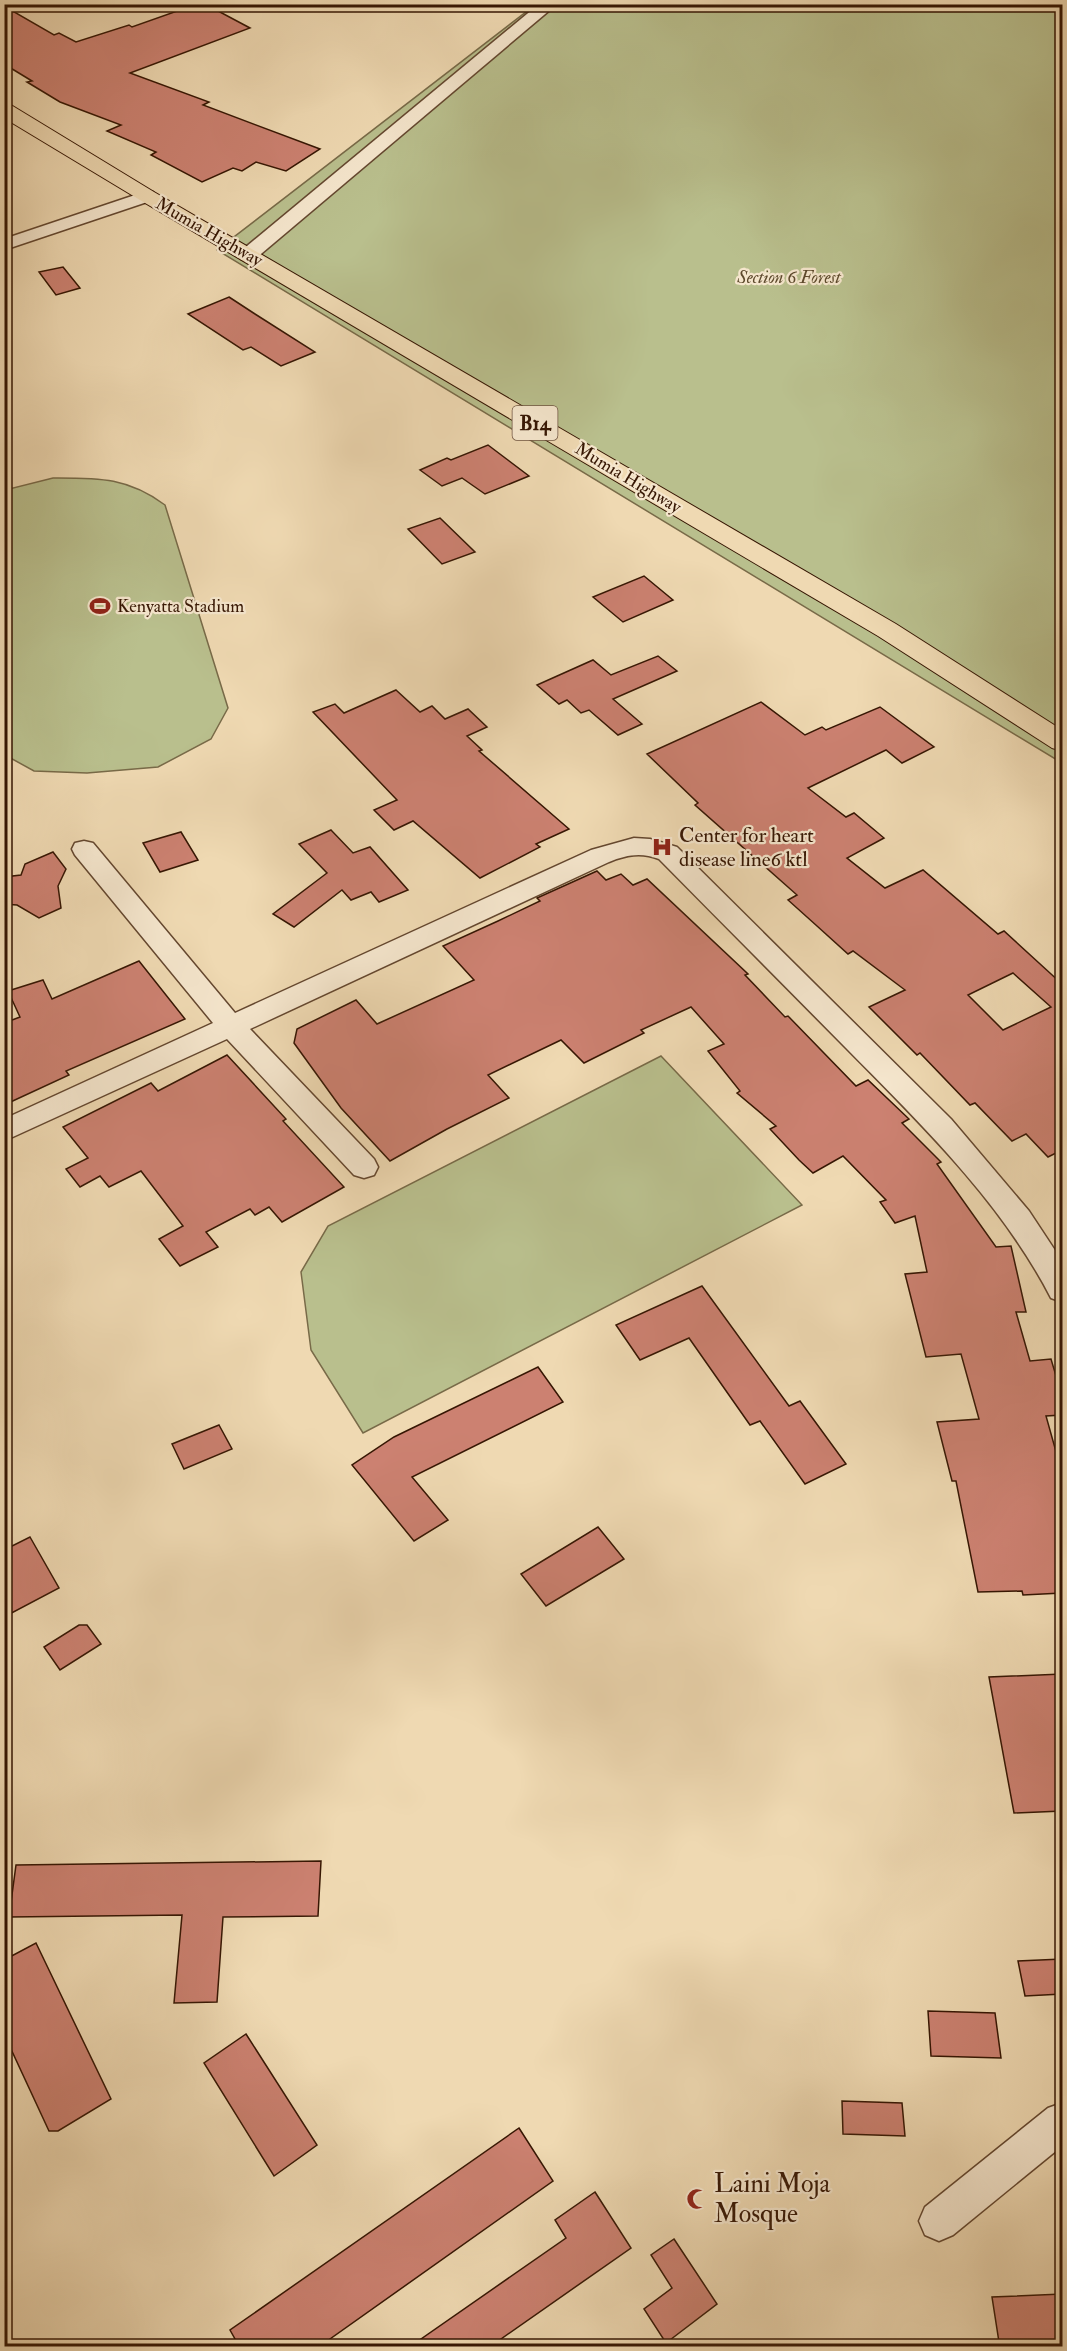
<svg xmlns="http://www.w3.org/2000/svg" width="1067" height="2351" viewBox="0 0 1067 2351" font-family="'IM FELL Double Pica',serif">
  <style>
    .green { fill: #b9bf8d; stroke: #786a48; stroke-width: 1.5 }
    .building { fill: #cc8171; stroke: #361603; stroke-width: 1.5; fill-rule: evenodd }
    .lines { fill: none; stroke-linecap: round; stroke-linejoin: round }
    .street-casing { stroke: #64472f; stroke-width: 3 }
    .highway-casing { stroke: #361603; stroke-width: 2 }
    .street { fill: #f5e6cd; fill-rule: evenodd }
    .highway { fill: #efd9b2; fill-rule: evenodd }
    .labels { text-anchor: middle; dominant-baseline: central; stroke-width: 4.5; stroke-linejoin: round; paint-order: stroke }
    .far-street-label { font-size: 18px; fill: #361603; stroke: #f5e6cd }
    .far-park-label { font-size: 18px; font-style: italic; fill: #5d492c; stroke: #f5e6cd }
    .far-poi-label { font-size: 18px; fill: #361603; stroke: #f5e6cd; text-anchor: start }
    .shield { fill: #f5e6cd; stroke: #6f5440; stroke-width: 1.5 }
    .shield-label { font-size: 20px; font-weight: bold; fill: #361603 }
    .poi-label { font-size: 21px; fill: #361603; stroke: #f5e6cd; text-anchor: start }
    .near-poi-label { font-size: 26px; fill: #361603; stroke: #f5e6cd; text-anchor: start }
  </style>
  <rect width="100%" height="100%" fill="#efd9b2"/>
  <filter id="stains"><feTurbulence type="fractalNoise" baseFrequency=".00333" numOctaves="4"/><feColorMatrix values="0 0 0 0 .2 0 0 0 0 .09 0 0 0 0 .02 0 0 0 .5 -.17"/></filter>
  <radialGradient id="worn" r=".72"><stop offset=".6" stop-color="#630" stop-opacity="0"/><stop offset="1" stop-color="#630" stop-opacity=".3"/></radialGradient>
  <g class="green">
    <path d="M535,5H1062V763L217,250Z"/>
    <path d="M53,478C98,478 127,477 165,505L228,708L211,739L158,767L87,773L34,771L5,755V490Z"/>
    <path d="M661,1056L802,1205L363,1433L311,1350L301,1272L328,1226Z"/>
  </g>
  <g class="building">
    <path d="M197,4H205L250,28L130,73L209,102L203,105L320,149L286,171L256,162L242,171L233,168L202,182L151,155L156,152L107,131L121,125L60,102L27,82L32,81L4,64V6L54,35L59,33L76,42L129,25L132,27Z"/>
    <path d="M63,267L80,288L56,295L39,272Z"/>
    <path d="M229,297L255,314L315,352L281,366L251,347L243,350L188,314Z"/>
    <path d="M488,445L529,476L485,494L462,478L442,486L420,470L447,458L451,460Z"/>
    <path d="M440,518L475,552L442,564L408,529Z"/>
    <path d="M644,576L673,600L623,622L593,597Z"/>
    <path d="M658,656L677,671L613,699L642,724L618,735L589,710L581,713L567,700L559,704L537,685L593,660L611,675Z"/>
    <path d="M396,690L420,712L432,706L445,719L468,709L487,727L467,736L482,750L479,751L569,829L536,844L540,847L480,878L413,821L394,830L374,810L397,800L313,712L335,704L344,713Z"/>
    <path d="M761,702L805,735L822,727L826,730L880,707L934,747L902,763L886,750L808,788L846,817L854,813L884,838L847,858L885,888L923,870L998,934L1004,931L1062,984V1150L1048,1157L1026,1134L1012,1141L975,1103L970,1105L920,1053L917,1055L869,1007L905,990L853,951L848,954L817,926L788,900L797,895L695,805L698,803L647,754ZM1013,973L1051,1007L1003,1030L968,995Z"/>
    <path d="M331,830L353,853L370,847L408,890L379,902L371,892L351,900L342,890L294,927L273,914L327,873L299,844Z"/>
    <path d="M181,832L198,860L160,872L143,843Z"/>
    <path d="M53,852L66,869L58,886L61,908L39,918L17,905L4,904V877L21,875L25,864Z"/>
    <path d="M597,871L606,880L621,874L633,885L647,879L748,974L745,975L785,1017L788,1016L856,1086L868,1080L909,1119L902,1123L941,1162L937,1164L996,1247L1011,1246L1026,1312H1016L1030,1361L1051,1359L1062,1396V1415L1046,1416L1062,1473V1593L1023,1595L1022,1591L978,1592L956,1481H952L937,1422L979,1419L961,1354L926,1357L905,1274L927,1272L915,1216L895,1223L880,1202L886,1200L843,1156L813,1173L799,1160L770,1129L776,1126L737,1093L740,1091L708,1051L724,1044L691,1007L641,1030L644,1033L584,1063L561,1040L488,1075L509,1098L447,1129L390,1161L341,1108L294,1043L297,1029L356,1000L377,1024L474,980L443,946L498,921L540,901L537,898Z"/>
    <path d="M139,961L185,1019L66,1071L69,1075L4,1105V1023L20,1017L8,991L43,980L52,999Z"/>
    <path d="M227,1055L286,1119L283,1121L344,1187L282,1222L269,1207L255,1215L250,1209L206,1232L218,1247L180,1266L159,1239L183,1226L141,1171L109,1187L100,1176L80,1187L66,1169L88,1158L63,1127L151,1083L158,1091Z"/>
    <path d="M702,1286L789,1406L800,1401L846,1464L805,1484L760,1421L750,1425L689,1338L640,1360L616,1325Z"/>
    <path d="M538,1367L563,1402L412,1477L448,1520L414,1541L352,1465L394,1437Z"/>
    <path d="M219,1425L232,1449L184,1469L172,1444Z"/>
    <path d="M598,1527L624,1559L546,1606L521,1574Z"/>
    <path d="M30,1537L59,1588L4,1617V1550Z"/>
    <path d="M79,1625H87L101,1644L60,1670L44,1647Z"/>
    <path d="M1062,1674V1811L1014,1813L989,1677Z"/>
    <path d="M321,1861L318,1916L223,1917L217,2002L174,2003L182,1915L9,1917L16,1865Z"/>
    <path d="M36,1943L111,2099L58,2131H49L4,2034V1960Z"/>
    <path d="M1062,1959V1994L1025,1996L1018,1961Z"/>
    <path d="M928,2011L995,2013L1001,2058L931,2056Z"/>
    <path d="M246,2034L317,2145L274,2176L204,2063Z"/>
    <path d="M842,2101L902,2103L905,2136L843,2134Z"/>
    <path d="M519,2128L553,2181L320,2346H239L230,2330Z"/>
    <path d="M595,2192L631,2248L491,2346H411L566,2238L555,2220Z"/>
    <path d="M674,2239L717,2304L666,2343L644,2309L672,2288L651,2255Z"/>
    <path d="M1062,2294V2340L999,2342L992,2297Z"/>
  </g>
  <g class="lines">
    <g class="street-casing">
      <g id="street">
        <path d="M539,4H557L255,259H241L239,255L241,251Z"/>
        <path d="M147,191L153,192L156,196L153,200L4,250V239Z"/>
        <path d="M634,838L650,839L677,847L951,1119L1029,1211L1062,1261V1302L1051,1298C1002,1203 923,1126 848,1050C785,986 722,923 659,859C641,852 626,855 609,862L250,1029L374,1159L378,1167L374,1175L364,1178L354,1175L227,1039L4,1141V1119L213,1023L75,855L72,849L75,843L84,841L93,843L235,1013L591,850Z"/>
        <path d="M1062,2103V2146L953,2235L939,2241L925,2235L919,2221L925,2207L1048,2108Z"/>
      </g>
    </g>
    <g class="highway-casing">
      <path id="highway" d="M4,103L11,105L154,192L896,624L1062,730V751L1052,748L878,636L140,200L4,118Z"/>
    </g>
    <use href="#street" class="street"/>
    <use href="#highway" class="highway"/>
  </g>
  <defs>
    <g id="stadium-bare" transform="scale(1.62)"><path d="M0-5a6.5 5 0 1 0 0 10a6.5 5 0 1 0 0-10ZM-3.5-1.8h7v3.6h-7Z" fill="#8f2418" stroke="#f5e6cd" stroke-width="2.5" paint-order="stroke"/></g>
    <g id="hospital-bare" transform="scale(1.62)"><path d="M-5-5h3v3.5h4V-5h3V5h-3V1.5h-4V5h-3Z" fill="#8f2418" stroke="#f5e6cd" stroke-width="2.5" paint-order="stroke"/></g>
    <g id="mosque-bare" transform="scale(1.62)"><path d="M3.5-4.9A6 6 0 1 0 3.5 4.9A5 5 0 1 1 3.5-4.9Z" fill="#8f2418" stroke="#f5e6cd" stroke-width="2.5" paint-order="stroke"/></g>
  </defs>
  <g fill-rule="evenodd">
    <use href="#stadium-bare" x="100" y="606"/>
    <use href="#hospital-bare" x="662" y="847"/>
    <use href="#mosque-bare" x="697" y="2199"/>
  </g>
  <g class="labels">
    <g class="far-street-label">
      <text transform="translate(209 232) rotate(30)">Mumia Highway</text>
      <text transform="translate(628 478) rotate(31)">Mumia Highway</text>
    </g>
    <g class="far-park-label">
      <text x="789" y="277">Section 6 Forest</text>
    </g>
    <g class="far-poi-label">
      <text x="117" y="606">Kenyatta Stadium</text>
    </g>
    <rect class="shield" x="512.5" y="406" width="45" height="34" rx="4.5"/>
    <g class="shield-label">
      <text x="535" y="423">B14</text>
    </g>
    <g class="poi-label">
      <text x="679" y="835">Center for heart<tspan x="679" dy="24">disease line6 ktl</tspan></text>
    </g>
    <g class="near-poi-label">
      <text x="714" y="2184">Laini Moja<tspan x="714" dy="30">Mosque</tspan></text>
    </g>
  </g>
  <rect width="1067" height="2351" fill="none" stroke="#efd9b2" stroke-width="24"/>
  <rect x="6" y="6" width="1055" height="2339" fill="none" stroke="#361603" stroke-width="3"/>
  <rect x="12" y="12" width="1043" height="2327" fill="none" stroke="#361603" stroke-width="1.5"/>
  <rect width="100%" height="100%" filter="url(#stains)"/>
  <rect width="100%" height="100%" fill="url(#worn)"/>
</svg>
